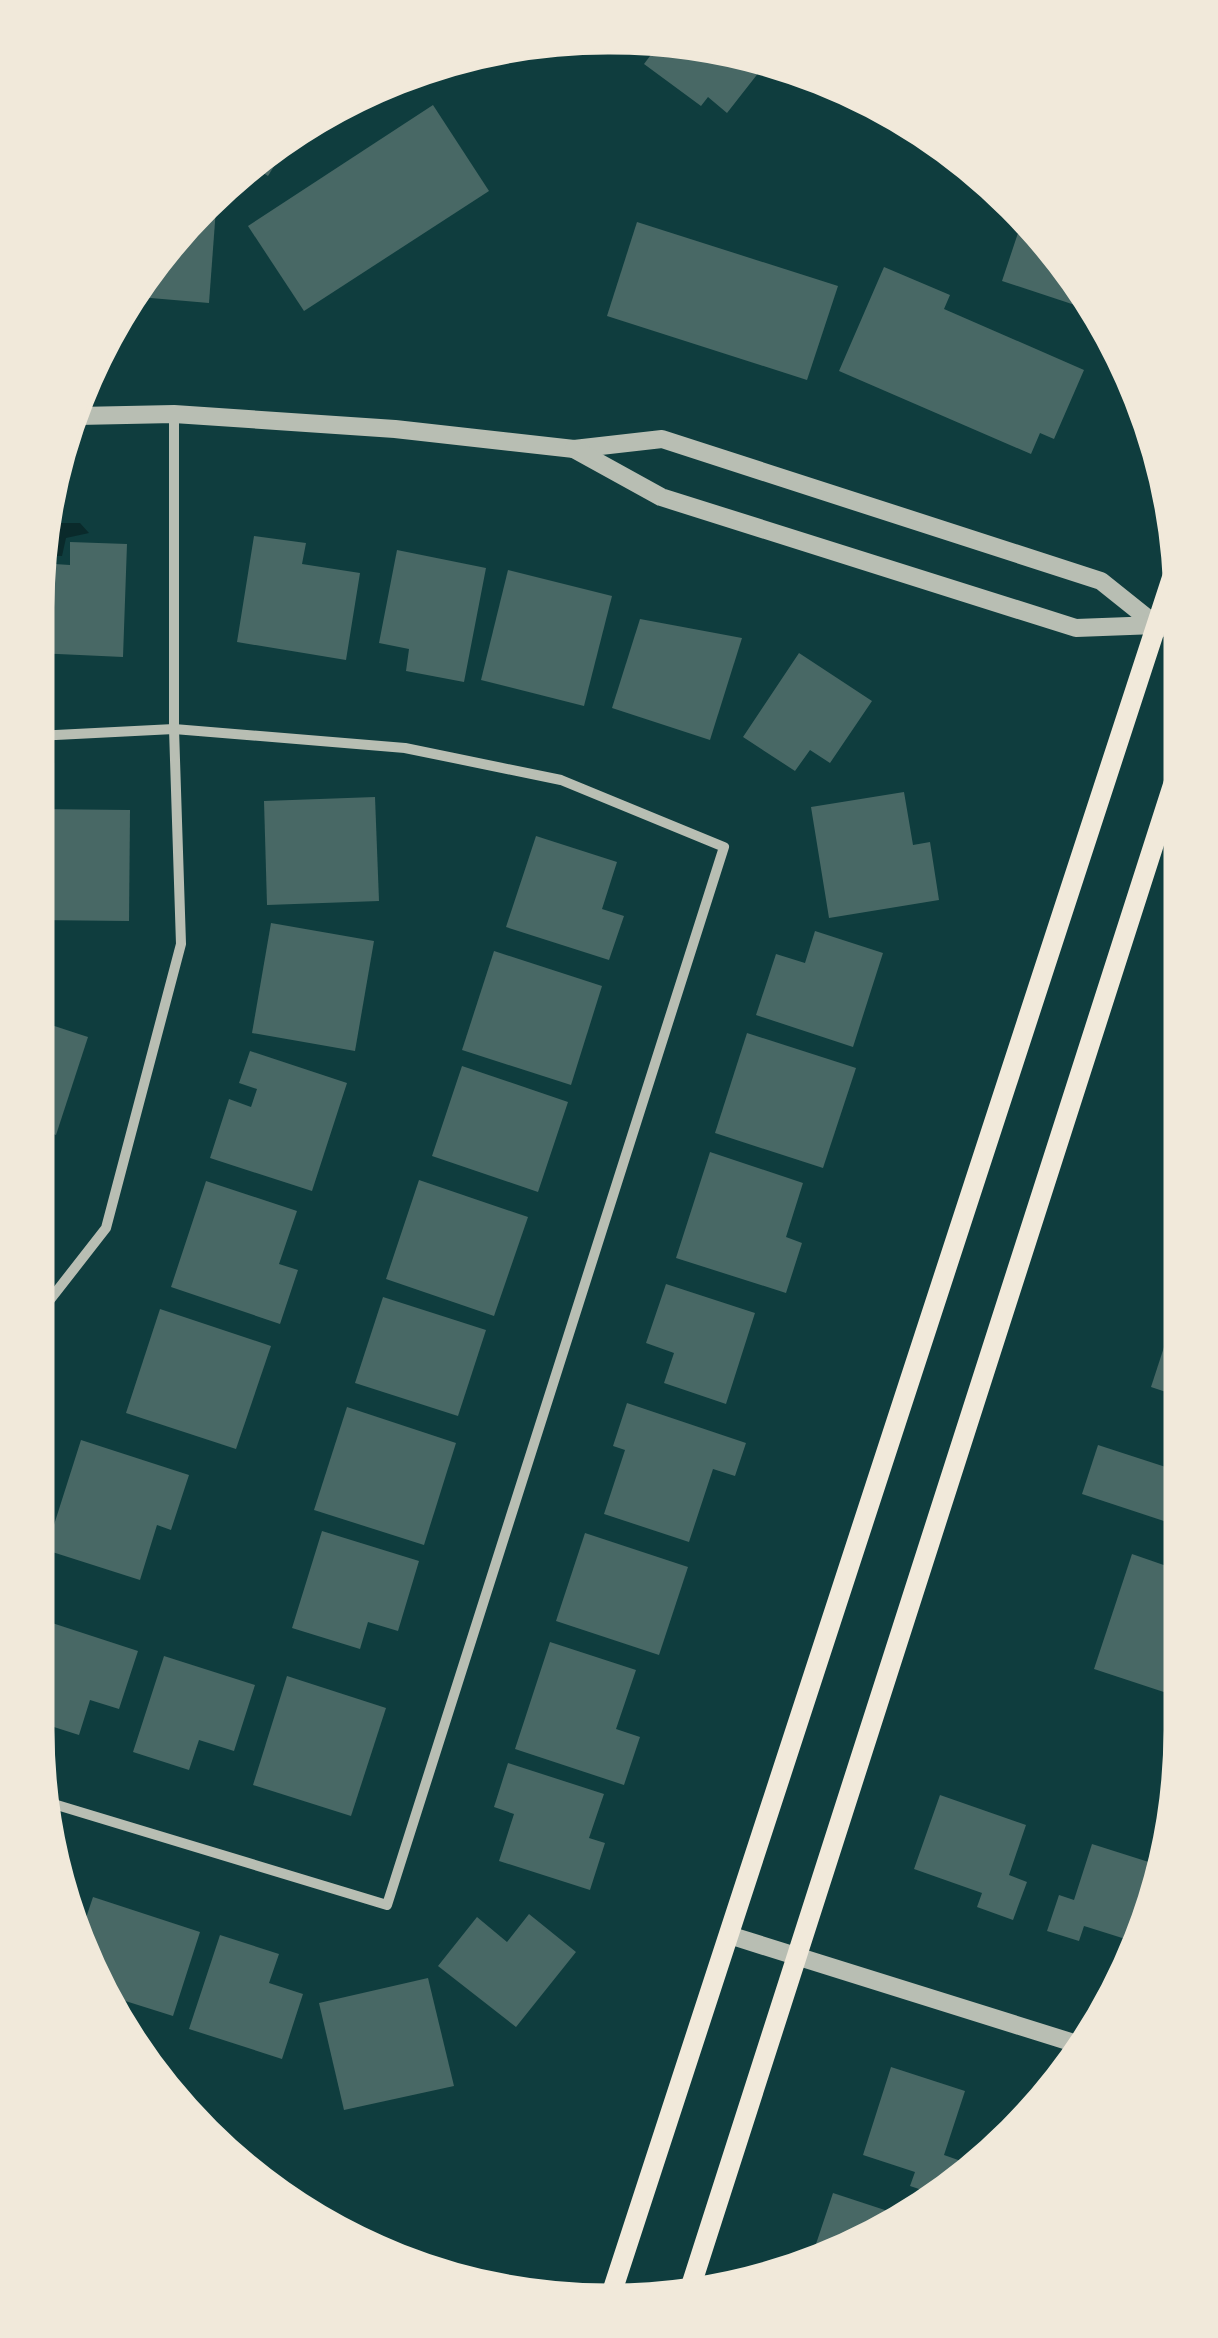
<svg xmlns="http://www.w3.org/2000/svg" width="1218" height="2338" viewBox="0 0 1218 2338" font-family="Ubuntu,sans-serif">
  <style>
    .water { fill: #0a2a2b }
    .building { fill: #486865 }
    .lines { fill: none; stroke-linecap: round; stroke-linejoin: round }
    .minor { stroke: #b8beb3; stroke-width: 10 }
    .tertiary { stroke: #b8beb3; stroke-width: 18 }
    .secondary { stroke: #f1e9da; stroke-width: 20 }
    .rim { fill: none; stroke: #f1e9da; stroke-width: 5 }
  </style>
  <rect width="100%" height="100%" fill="#0f3d3e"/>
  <path class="water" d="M49,523H80L89,533L66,538L62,556L41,555Z"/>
  <g class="building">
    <path d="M662,40L727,58L763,67L727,113L708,97L701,106L644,64Z"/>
    <path d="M433,105L489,191L304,311L248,226Z"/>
    <path d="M287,145L268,176L251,165Z"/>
    <path d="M217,195L209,303L139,297Z"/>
    <path d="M1023,218L1086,290L1099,313L1002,281Z"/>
    <path d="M637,222L838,286L807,380L607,316Z"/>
    <path d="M884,267L950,295L944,309L1084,370L1054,439L1040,433L1031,454L839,371Z"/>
    <path d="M254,536L306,543L302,564L360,573L346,660L237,642Z"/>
    <path d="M70,542L127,544L123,657L36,653L39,563L70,565Z"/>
    <path d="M397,550L486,568L464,682L406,671L409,649L379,643Z"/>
    <path d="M508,570L612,596L584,706L481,680Z"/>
    <path d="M640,619L742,638L710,740L612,708Z"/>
    <path d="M799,653L872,701L830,763L810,750L795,771L743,737Z"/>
    <path d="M904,792L913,845L930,842L939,900L829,918L811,807Z"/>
    <path d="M375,797L379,901L267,905L264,801Z"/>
    <path d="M36,809L130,810L129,921L36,920Z"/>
    <path d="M536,836L617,862L602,909L624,916L609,960L506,927Z"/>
    <path d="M271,923L374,941L355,1051L252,1033Z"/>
    <path d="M815,931L883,953L853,1047L756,1015L776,954L805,963Z"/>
    <path d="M494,951L602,986L571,1085L462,1050Z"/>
    <path d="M36,1020L88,1037L56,1135L36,1128Z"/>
    <path d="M747,1033L856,1068L823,1168L715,1133Z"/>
    <path d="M250,1051L347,1083L312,1191L210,1158L229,1099L251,1107L257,1089L239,1083Z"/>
    <path d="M462,1066L568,1102L538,1192L432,1156Z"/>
    <path d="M710,1152L803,1183L786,1237L802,1243L786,1293L676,1258Z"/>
    <path d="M419,1180L528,1217L494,1316L386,1279Z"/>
    <path d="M206,1181L297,1211L279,1264L298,1270L280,1324L171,1287Z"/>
    <path d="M666,1284L755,1313L726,1404L664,1383L674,1353L646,1343Z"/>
    <path d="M383,1297L486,1330L458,1416L355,1383Z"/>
    <path d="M1180,1298L1181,1397L1151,1387Z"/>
    <path d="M160,1309L271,1346L236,1449L126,1413Z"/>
    <path d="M627,1403L746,1443L735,1476L713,1469L689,1542L604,1514L625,1450L613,1446Z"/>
    <path d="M347,1407L456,1443L424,1545L314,1510Z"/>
    <path d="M81,1440L189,1475L171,1530L157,1525L140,1580L46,1550Z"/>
    <path d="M1098,1445L1181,1472V1498L1173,1524L1082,1494Z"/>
    <path d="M322,1531L419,1561L398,1631L368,1622L360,1649L292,1628Z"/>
    <path d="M585,1533L688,1567L659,1655L556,1621Z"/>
    <path d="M1132,1554L1181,1571L1182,1698L1094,1669Z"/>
    <path d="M46,1621L138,1651L119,1709L90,1700L79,1735L35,1721V1654Z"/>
    <path d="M550,1642L636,1670L616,1729L640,1737L624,1785L515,1749Z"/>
    <path d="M164,1656L255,1685L234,1751L199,1740L189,1770L133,1752Z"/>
    <path d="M287,1676L386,1708L351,1816L253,1785Z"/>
    <path d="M508,1763L604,1794L589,1838L605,1843L590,1890L499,1861L514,1814L494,1807Z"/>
    <path d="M940,1795L1026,1825L1009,1875L1027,1882L1013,1920L977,1907L982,1893L914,1869Z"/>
    <path d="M1092,1844L1155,1864L1135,1942L1084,1926L1079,1941L1047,1931L1059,1895L1074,1900Z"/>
    <path d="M62,1891L80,1897L71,1925L66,1914Z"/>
    <path d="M93,1897L200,1932L173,2016L119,1999L116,2008L79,1939Z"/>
    <path d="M529,1914L576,1952L516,2027L438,1966L477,1917L507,1942Z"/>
    <path d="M220,1935L279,1954L269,1983L303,1994L282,2059L189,2029Z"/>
    <path d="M428,1978L454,2086L344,2110L319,2003Z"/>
    <path d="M891,2067L965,2091L944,2155L961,2161L955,2181L934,2194L910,2186L915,2172L863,2155Z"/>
    <path d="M833,2193L900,2215L841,2252L816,2244Z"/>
  </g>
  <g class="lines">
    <g class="minor">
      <path d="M36,736L174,729L405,748L561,780L724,847L387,1905L47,1802"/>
      <path d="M35,1319L106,1228L181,944L174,729V414"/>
    </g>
    <g class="tertiary">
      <path d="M78,416L174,414L395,429L574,449L662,439L1101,581L1156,625"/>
      <path d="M574,449L661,497L1076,628L1156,625L1178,632"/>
      <path d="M729,1935L1077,2044"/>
    </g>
    <g class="secondary">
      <path d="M689,2292L1179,766"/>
      <path d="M610,2298L1178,559"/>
    </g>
  </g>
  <path d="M0 0H1218V2338H0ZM608 52H610A556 556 0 0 1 1166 608V1730A556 556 0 0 1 610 2286H608A556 556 0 0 1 52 1730V608A556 556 0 0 1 608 52Z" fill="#f1e9da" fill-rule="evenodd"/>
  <path class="rim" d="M608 52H610A556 556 0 0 1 1166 608V1730A556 556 0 0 1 610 2286H608A556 556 0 0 1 52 1730V608A556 556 0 0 1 608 52Z"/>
</svg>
